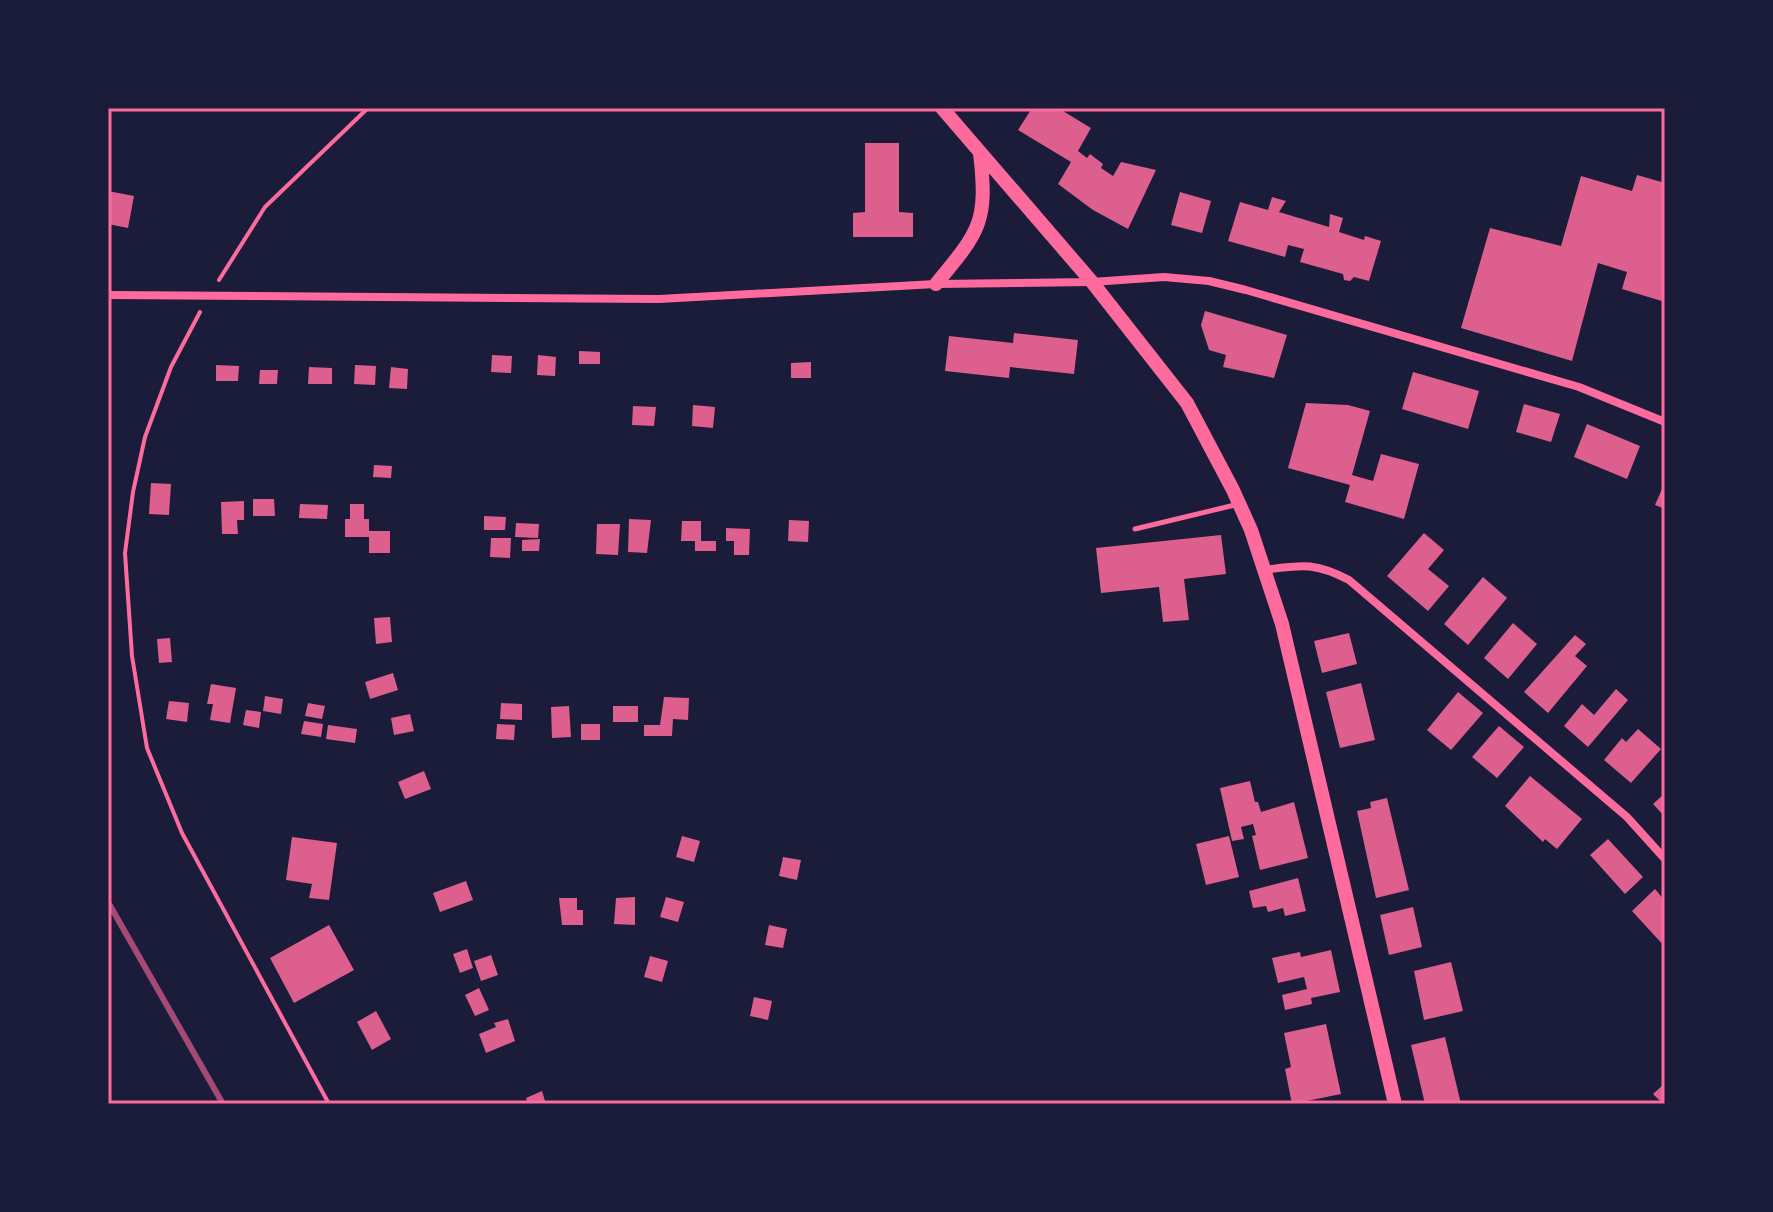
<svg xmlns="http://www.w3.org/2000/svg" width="1773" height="1212" viewBox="0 0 1773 1212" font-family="Commissioner,sans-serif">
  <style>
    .building { fill: #dd5f8e }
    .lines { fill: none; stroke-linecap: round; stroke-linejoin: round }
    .path { stroke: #ff6b9d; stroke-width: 4 }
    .service { stroke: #ff6b9d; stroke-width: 5 }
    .minor { stroke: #ff6b9d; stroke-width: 8 }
    .tertiary { stroke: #ff6b9d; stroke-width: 14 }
    .rail { stroke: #a44b75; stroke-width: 6 }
    .neatline { fill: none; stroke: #ff6b9d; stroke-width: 3 }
  </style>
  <rect width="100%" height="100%" fill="#1b1b3a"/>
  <g class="building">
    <path d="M1032,108H1058L1091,128L1078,151L1087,158L1090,154L1103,164L1101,168L1113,176L1121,162L1156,170L1128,229L1093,210L1058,184L1071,162L1018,130Z"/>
    <path d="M865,143H899V212L913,213V237H853V213L865,212Z"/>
    <path d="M1637,175L1665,183V302L1622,289L1627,272L1598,263L1572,361L1461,328L1490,228L1561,246L1581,176L1632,191Z"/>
    <path d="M108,191L134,196L128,228L108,224Z"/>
    <path d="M1180,192L1211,201L1202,233L1171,225Z"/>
    <path d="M1272,197L1286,201L1279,212L1329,227L1330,214L1343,218L1339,232L1364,240L1365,236L1381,241L1369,281L1354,277L1350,281L1344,280L1343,274L1300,262L1304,249L1288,245L1285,257L1228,241L1240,202L1268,210Z"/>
    <path d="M1205,311L1287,335L1274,378L1223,367L1226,355L1209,350L1201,325Z"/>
    <path d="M1014,333L1078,340L1074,374L1010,367L1009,378L945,371L949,336L1013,343Z"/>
    <path d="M579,351L600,352V364H579Z"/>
    <path d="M492,355L512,356L511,373L491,372Z"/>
    <path d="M538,355L556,357L555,376L537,375Z"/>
    <path d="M811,362V378H791V363Z"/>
    <path d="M216,365L239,366L238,381H216Z"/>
    <path d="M355,365L376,366L375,385L354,384Z"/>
    <path d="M309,367L332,368V384H308Z"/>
    <path d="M391,367L408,369L407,389L389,388Z"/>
    <path d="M260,370H278L277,384H259Z"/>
    <path d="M1413,372L1479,391L1468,429L1402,409Z"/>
    <path d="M1306,403L1348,405L1370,411L1352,475L1373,481L1381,454L1419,464L1404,519L1345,502L1350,485L1288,468Z"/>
    <path d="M1524,404L1560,414L1551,442L1516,432Z"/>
    <path d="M693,405L715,407L713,428L692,426Z"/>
    <path d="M633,406L656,407L654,426L632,425Z"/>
    <path d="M1587,424L1640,446L1627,479L1574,457Z"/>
    <path d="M374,465L392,466L391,478L373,477Z"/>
    <path d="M1665,482V509L1655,505Z"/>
    <path d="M151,483L171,484L169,515L149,514Z"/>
    <path d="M253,499H274L275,516H253Z"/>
    <path d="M244,501V520H237L238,534H222L221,502Z"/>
    <path d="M300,504L328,505L327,519L299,518Z"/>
    <path d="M350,504H364V519H369V531H390V553H369V537H345V519H350Z"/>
    <path d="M484,516L506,517L505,530H484Z"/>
    <path d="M629,519L651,520L647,553L628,552Z"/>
    <path d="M789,520L809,521L808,542L788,541Z"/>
    <path d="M682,521H701V541H716V551H695V541H681Z"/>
    <path d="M516,523L539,524L538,538L515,537Z"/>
    <path d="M597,524H620L618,555L596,554Z"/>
    <path d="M726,528L750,529L749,555H734V541H726Z"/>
    <path d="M1424,533L1444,550L1428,569L1449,586L1428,611L1387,576Z"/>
    <path d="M1221,535L1226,574L1184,579L1189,620L1163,622L1159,587L1101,593L1096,548Z"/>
    <path d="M491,538H511L510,558L490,557Z"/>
    <path d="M540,539L539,551H522V540Z"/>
    <path d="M1483,577L1507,598L1468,645L1444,624Z"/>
    <path d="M390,617L392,642L376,644L374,618Z"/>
    <path d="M1513,623L1537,644L1508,679L1484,658Z"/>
    <path d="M1349,633L1357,664L1322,673L1314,641Z"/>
    <path d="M1575,635L1586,644L1575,656L1587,666L1548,713L1524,692Z"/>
    <path d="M170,638L172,662L159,663L157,639Z"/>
    <path d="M393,673L398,690L370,699L365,682Z"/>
    <path d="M1361,683L1375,740L1340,748L1326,692Z"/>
    <path d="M211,684L236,688L230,723L210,720L213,704H207Z"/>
    <path d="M1616,689L1628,700L1588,747L1564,726L1582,704L1594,715Z"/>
    <path d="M1458,692L1483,713L1451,750L1427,730Z"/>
    <path d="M265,696L283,699L281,714L263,711Z"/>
    <path d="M664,697L689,698L688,720L673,719L672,736H644V725H660Z"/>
    <path d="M169,701L189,703L187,722L166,719Z"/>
    <path d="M308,703L325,706L322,719L305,716Z"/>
    <path d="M501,703L522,704V720L500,719Z"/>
    <path d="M569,706L571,737L552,738L551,707Z"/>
    <rect x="613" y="706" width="25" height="16"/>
    <path d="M246,710L261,712L259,728L243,725Z"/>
    <path d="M410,714L414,731L394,735L391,718Z"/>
    <path d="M304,721L323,724L321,737L301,734Z"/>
    <path d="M497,724L515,725L514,740L496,739Z"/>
    <rect x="581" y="724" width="19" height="16"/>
    <path d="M328,725L357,729L355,743L326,739Z"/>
    <path d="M1499,726L1524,747L1497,778L1472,757Z"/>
    <path d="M1638,729L1661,749L1631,783L1604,760L1622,738L1626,742Z"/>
    <path d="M424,771L431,789L405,799L398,782Z"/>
    <path d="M1530,776L1582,819L1557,849L1545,839L1543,842L1505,806Z"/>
    <path d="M1250,781L1255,802H1258L1261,812L1294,802L1308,858L1260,870L1252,836L1256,835L1253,824L1241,827L1244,839L1232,841L1220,788Z"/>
    <path d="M1665,793V817L1653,804Z"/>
    <path d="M1387,798L1409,890L1376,898L1357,811L1371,808L1370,802Z"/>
    <path d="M682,836L700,841L694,862L676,857Z"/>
    <path d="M1229,836L1239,877L1206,885L1196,844Z"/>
    <path d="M292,837L337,843L329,900L309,898L312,884L286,880Z"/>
    <path d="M1608,839L1643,877L1625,894L1590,855Z"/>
    <path d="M783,857L801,860L797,880L779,876Z"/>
    <path d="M1298,878L1306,911L1285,916L1283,908L1268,912L1266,906L1253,908L1249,891Z"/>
    <path d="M466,881L473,900L440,912L433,893Z"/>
    <path d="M1655,889L1665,901V947L1632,911Z"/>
    <path d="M635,897V925L614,924L616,898Z"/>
    <path d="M666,897L684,902L678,922L660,917Z"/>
    <path d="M559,898H577V910H583V925H562Z"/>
    <path d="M1413,907L1422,947L1389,955L1380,915Z"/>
    <path d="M329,925L354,970L294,1003L270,958Z"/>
    <path d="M769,925L787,929L783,948L765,945Z"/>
    <path d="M467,949L473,968L460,973L453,954Z"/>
    <path d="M1331,950L1340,992L1311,998L1312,1004L1285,1010L1282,995L1307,989L1304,977L1278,983L1272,958L1300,952L1301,957Z"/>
    <path d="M491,955L498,975L481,981L474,961Z"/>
    <path d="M650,956L668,961L662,982L644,977Z"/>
    <path d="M1451,962L1463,1011L1424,1020L1414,971Z"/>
    <path d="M479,988L489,1010L475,1016L465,995Z"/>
    <path d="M754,997L772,1001L768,1020L750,1016Z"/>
    <path d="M376,1011L391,1039L372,1050L357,1022Z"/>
    <path d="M508,1019L515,1041L486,1053L479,1034L496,1027L494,1023Z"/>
    <path d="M1326,1024L1341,1094L1292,1104L1285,1069L1291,1067L1284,1033Z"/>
    <path d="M1445,1037L1461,1104H1425L1411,1045Z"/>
    <path d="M1665,1083V1104H1663L1653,1094Z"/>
    <path d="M542,1091L546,1104H528L526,1098Z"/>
  </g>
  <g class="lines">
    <g class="path">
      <path d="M219,280L265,207L368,108"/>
      <path d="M200,312L171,367L145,437L133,492L125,553L132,656L147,748L182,833L329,1104"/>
      <path d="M108,1102L117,1104"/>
    </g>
    <path class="service" d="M1135,529L1239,504"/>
    <g class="minor">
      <path d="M108,295L659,299L936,284L1092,282L1164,277L1209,281L1246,290L1579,387L1665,422"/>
      <path d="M1264,570C1302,565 1314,562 1349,580L1627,817L1665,859"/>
    </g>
    <g class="tertiary">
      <path d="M942,108L1092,282L1187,403L1233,490L1251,530L1282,624L1395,1104"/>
      <path d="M936,284C980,231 988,222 980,153"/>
    </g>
    <path class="rail" d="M108,902L223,1104"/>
  </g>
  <rect width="1773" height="1212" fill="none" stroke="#1b1b3a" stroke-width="220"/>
  <rect x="110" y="110" width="1553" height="992" class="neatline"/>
</svg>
